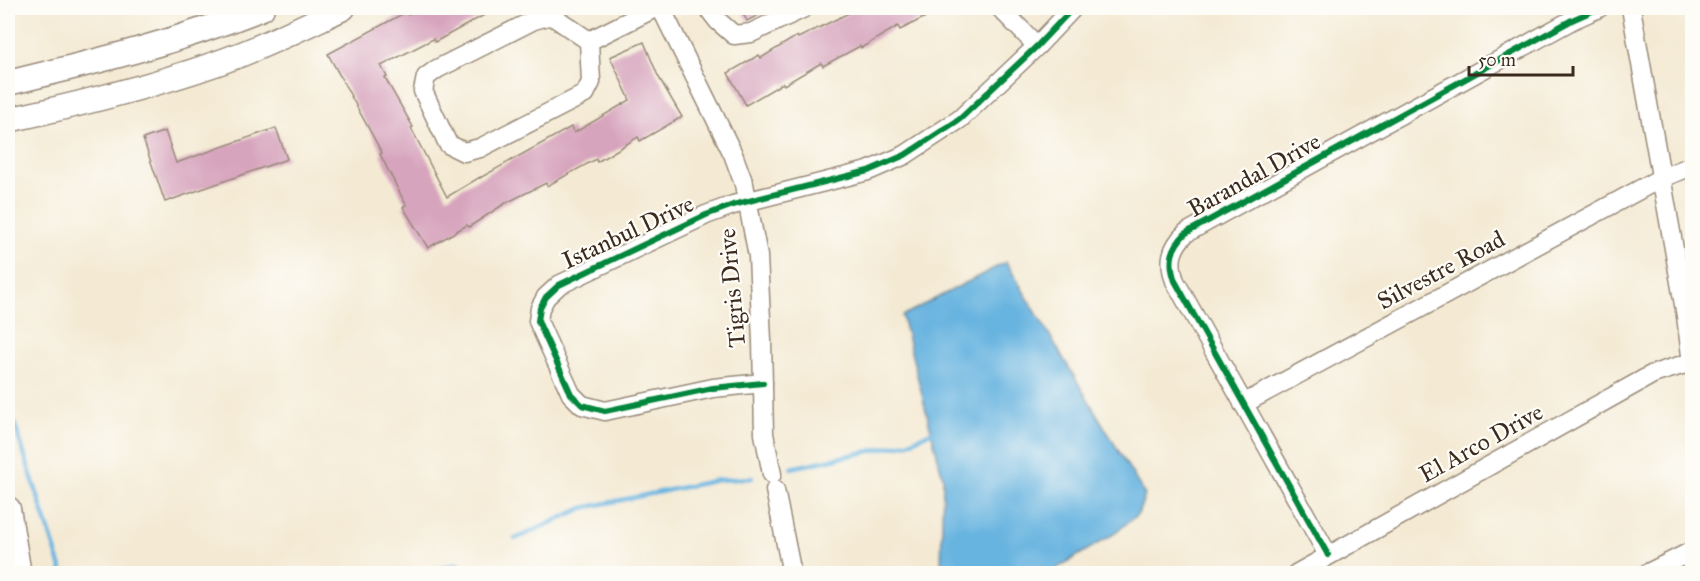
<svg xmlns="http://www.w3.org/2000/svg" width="1700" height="581" viewBox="0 0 1700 581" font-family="'IM FELL Great Primer',serif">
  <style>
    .water { fill: #67b4e0; stroke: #516f7f; stroke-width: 1.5 }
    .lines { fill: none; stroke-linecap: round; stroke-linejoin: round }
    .stream { stroke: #67b4e0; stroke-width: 4.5 }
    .building { fill: #d7a4bd }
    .minor-casing { stroke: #988a79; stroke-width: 21 }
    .major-casing { stroke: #988a79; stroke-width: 27 }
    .minor { stroke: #fff; stroke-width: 18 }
    .major { stroke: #fff; stroke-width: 24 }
    .cycleway-casing { stroke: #fdfcf7; stroke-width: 10 }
    .cycleway { stroke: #00873e; stroke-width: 6 }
    .labels { text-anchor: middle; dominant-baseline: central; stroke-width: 4.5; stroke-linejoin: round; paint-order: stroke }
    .street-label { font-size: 24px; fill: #3b2a1e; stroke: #fdfcf7 }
  </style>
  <rect width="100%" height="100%" fill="#fdfcf7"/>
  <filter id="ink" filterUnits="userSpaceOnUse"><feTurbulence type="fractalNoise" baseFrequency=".0167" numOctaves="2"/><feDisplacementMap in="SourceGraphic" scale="12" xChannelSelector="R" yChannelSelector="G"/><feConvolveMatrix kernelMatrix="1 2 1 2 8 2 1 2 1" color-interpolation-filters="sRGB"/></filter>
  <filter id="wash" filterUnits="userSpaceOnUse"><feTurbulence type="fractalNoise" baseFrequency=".008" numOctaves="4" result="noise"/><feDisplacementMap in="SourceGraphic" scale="24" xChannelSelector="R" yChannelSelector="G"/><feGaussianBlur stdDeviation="1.35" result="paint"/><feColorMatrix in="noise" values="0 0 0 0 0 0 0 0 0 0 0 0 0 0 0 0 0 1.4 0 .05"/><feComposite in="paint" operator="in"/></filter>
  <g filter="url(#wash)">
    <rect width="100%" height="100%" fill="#f4ead4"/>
    <path class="water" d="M1006,262L1145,495L1138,514L1114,534L1049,573H941L943,478L902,316Z"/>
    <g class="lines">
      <g class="stream">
        <path d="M8,404L63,574"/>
        <path d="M791,468L908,443L935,430"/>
        <path d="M515,539L583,508L718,480L752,478"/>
        <path d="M416,574L458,564"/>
      </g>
    </g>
    <g id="blocks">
      <g class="building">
        <path d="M420,8H497L435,42L433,39L381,66L387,77L385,78L413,127L411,128L447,197L480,177V178L571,127L574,133L630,100L610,57L644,42L658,76L682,117L640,141L638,137L597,162L596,159L547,186L546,183L504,204L469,227L467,225L428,248L403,207L406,205L380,154L382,153L328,54L406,12L408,15Z"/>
        <path d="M740,8H772L747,21Z"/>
        <path d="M859,8H943L900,30L898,26L861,48L860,46L823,66L821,63L784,85L783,83L746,105L728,73L759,55L761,58L797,36L798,38Z"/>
        <path d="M276,128L287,159L165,202L143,139L165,131L176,163Z"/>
      </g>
    </g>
  </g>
  <g filter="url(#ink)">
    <use href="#blocks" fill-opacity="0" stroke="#988a79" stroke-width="1.5"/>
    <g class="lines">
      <g class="minor-casing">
        <g id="minor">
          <path d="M661,8L733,154L744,184L758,256L762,341L764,434L772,474"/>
          <path d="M708,8L718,21L734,35L751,33L804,8"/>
          <path d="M1000,8L1037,46"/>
          <path d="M1631,8L1686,316L1692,363"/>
          <path d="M551,15L589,41L591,82L585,94L480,148L464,152L448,144L423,91L426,77L437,69L534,20Z"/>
          <path d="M589,41L655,8"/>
          <path d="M763,383L713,388L605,411L582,405L571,394L538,321L540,308L546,297L559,285L706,215L733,205L868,171L905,155L960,119L1037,46L1073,8"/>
          <path d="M1243,404L1661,178L1692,166"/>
          <path d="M775,490L792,574"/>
          <path d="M1328,555L1175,281C1168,261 1171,248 1186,233L1572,20L1599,8"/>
          <path d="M1296,574L1653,374L1692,362"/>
          <path d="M1646,574L1692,551"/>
        </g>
      </g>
      <g class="major-casing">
        <g id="major">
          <path d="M8,83C95,62 178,42 262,8"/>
          <path d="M8,120C86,103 167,83 242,54C277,40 309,24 343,8"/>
          <path d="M8,509L19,574"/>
        </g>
      </g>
      <use href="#minor" class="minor"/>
      <use href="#major" class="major"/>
      <g class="cycleway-casing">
        <g id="cycleway">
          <path d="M763,383L713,388L605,411L582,405L571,394L538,321L540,308L546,297L559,285L706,215L733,205L868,171L905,155L960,119L1037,46L1073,8"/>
          <path d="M1328,555L1175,281C1168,261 1171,248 1186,233L1572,20L1599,8"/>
        </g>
      </g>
      <use href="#cycleway" class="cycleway"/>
    </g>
  </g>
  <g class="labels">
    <g class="street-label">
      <text transform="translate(1254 175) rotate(-29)">Barandal Drive</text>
      <text transform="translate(628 232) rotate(-25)">Istanbul Drive</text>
      <text transform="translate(1441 270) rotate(-28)">Silvestre Road</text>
      <text transform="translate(732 288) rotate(-95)">Tigris Drive</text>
      <text transform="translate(1481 443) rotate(-29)">El Arco Drive</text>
    </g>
  </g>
  <rect width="1700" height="581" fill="none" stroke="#fdfcf7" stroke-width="30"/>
  <path d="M1469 66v9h104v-9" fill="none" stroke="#3b2a1e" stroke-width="3"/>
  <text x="1478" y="66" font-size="18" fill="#3b2a1e" stroke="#fdfcf7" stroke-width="4.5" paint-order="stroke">50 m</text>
</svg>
